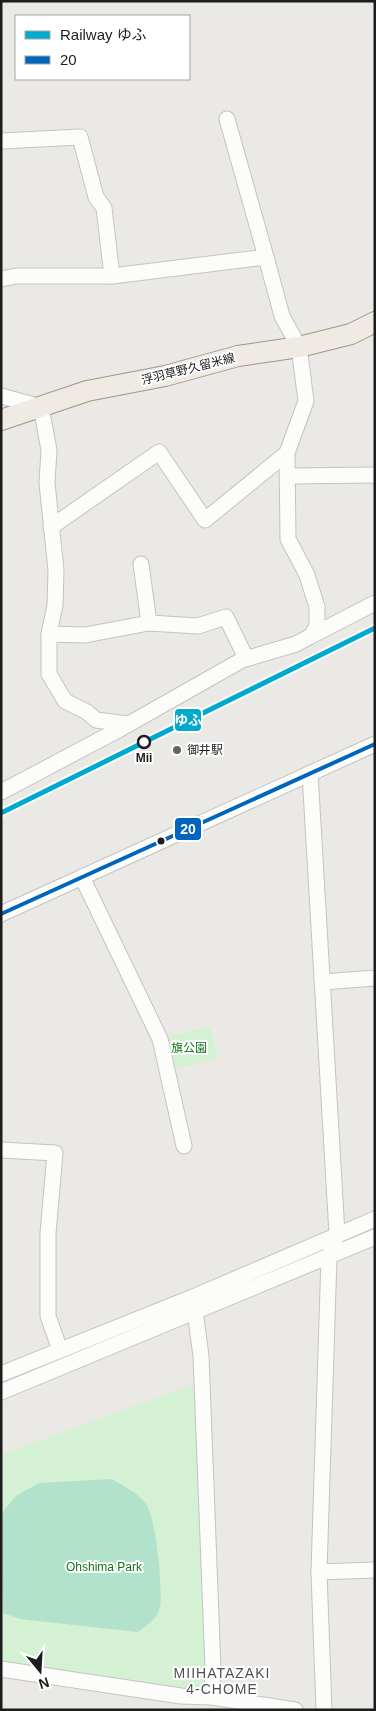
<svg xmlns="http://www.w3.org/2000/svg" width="376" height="1711" viewBox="0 0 376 1711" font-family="Arial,'Noto Sans JP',sans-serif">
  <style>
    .park { fill: #d4f1d3 }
    .pitch { fill: #b2e1cc }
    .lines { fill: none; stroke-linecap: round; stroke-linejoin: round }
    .minor-casing { stroke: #c4c3c1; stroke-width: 17 }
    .major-casing { stroke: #a09683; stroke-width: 22 }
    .minor { stroke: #fcfcfb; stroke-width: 15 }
    .major { stroke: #efebe4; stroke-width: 20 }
    .bus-1-casing { stroke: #fff; stroke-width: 8 }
    .bus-1 { stroke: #0065bd; stroke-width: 4 }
    .rail-1-casing { stroke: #fff; stroke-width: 9 }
    .rail-1 { stroke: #00a9ce; stroke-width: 5 }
    .stop-dot { fill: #fff; stroke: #1d1d1d; stroke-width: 2.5 }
    .poi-dot { fill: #656463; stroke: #fff; stroke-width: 2 }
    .bus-dot { fill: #1d1d1d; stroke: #fff; stroke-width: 2 }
    .labels { text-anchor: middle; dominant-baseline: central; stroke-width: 4; stroke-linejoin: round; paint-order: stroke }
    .street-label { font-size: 12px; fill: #1d1d1d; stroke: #fff }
    .poi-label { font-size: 12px; fill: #1d1d1d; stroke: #fff; text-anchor: start }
    .stop-label { font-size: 12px; font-weight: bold; fill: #1d1d1d; stroke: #fff }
    .park-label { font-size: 12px; fill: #107518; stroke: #fff }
    .neighbourhood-label { font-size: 14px; letter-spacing: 1px; fill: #505050; stroke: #fff }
    .line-badge { stroke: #fff; stroke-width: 2 }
    .badge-label { font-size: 14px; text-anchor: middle; font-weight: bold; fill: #fff }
  </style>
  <rect width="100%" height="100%" fill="#ebe9e5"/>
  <g class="park">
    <path d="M210,1026L218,1058L167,1071L160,1039Z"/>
    <path d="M200,1382L212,1697L181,1696L138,1680L1,1665V1455Z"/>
  </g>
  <path class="pitch" d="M112,1479C123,1486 138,1493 146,1504C156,1517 163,1591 160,1607C158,1619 146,1626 138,1632L20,1619L3,1613L1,1514L16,1496L39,1483Z"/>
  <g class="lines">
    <g class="minor-casing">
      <g id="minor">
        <path d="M227,119L266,257"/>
        <path d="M1,141L80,137L96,197L104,208L112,276H17L1,279"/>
        <path d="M1,396L41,407L49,450L47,483L56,570L55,605L49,634V674L65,701L87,712L96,720L129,724"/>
        <path d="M289,476L375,475"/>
        <path d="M51,527L159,452L205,520L287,453"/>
        <path d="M149,623L198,626L226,617L246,658"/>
        <path d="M49,634L85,635L149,623L141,564"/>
        <path d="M311,636L375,603"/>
        <path d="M310,773L337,1234L329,1257L319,1572L324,1710"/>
        <path d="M1,792L120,729L242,660L296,644L311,636L317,626V607L307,575L288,539L287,453L306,401L299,347L282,316L266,257L112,276"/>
        <path d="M82,877L160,1039L184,1146"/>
        <path d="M1,914L375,744"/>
        <path d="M323,982L375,978"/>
        <path d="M1,1150L55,1153L48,1233V1316L60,1350"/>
        <path d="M195,1311L201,1356L213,1669L212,1697"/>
        <path d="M1,1374L193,1297L375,1219"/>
        <path d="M1,1392L375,1237"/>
        <path d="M319,1572L375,1570"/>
        <path d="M1,1669L181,1696L212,1697L295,1710"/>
      </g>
    </g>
    <g class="major-casing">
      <path id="major" d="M1,420L87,391L165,376L238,356L299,347L351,334L375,322"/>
    </g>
    <use href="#minor" class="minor"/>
    <use href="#major" class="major"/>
    <g class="bus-1-casing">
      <path id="bus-1" d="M1,914L375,744"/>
    </g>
    <use href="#bus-1" class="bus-1"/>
    <g class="rail-1-casing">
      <path id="rail-1" d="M1,813L375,628"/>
    </g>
    <use href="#rail-1" class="rail-1"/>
  </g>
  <circle class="stop-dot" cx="144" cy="742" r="6"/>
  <circle class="poi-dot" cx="177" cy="750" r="5"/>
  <circle class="bus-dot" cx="161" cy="841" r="4.5"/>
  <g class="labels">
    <g class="street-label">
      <text transform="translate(188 369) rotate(-14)">浮羽草野久留米線</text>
    </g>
    <g class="poi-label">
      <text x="187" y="750">御井駅</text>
    </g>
    <g class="stop-label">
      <text x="144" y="758">Mii</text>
    </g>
    <g class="park-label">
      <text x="189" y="1048">旗公園</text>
      <text x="104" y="1567">Ohshima Park</text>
    </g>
    <g class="neighbourhood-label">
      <text x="222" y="1673">MIIHATAZAKI<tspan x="222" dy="16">4-CHOME</tspan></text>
    </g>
  </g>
  <g class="line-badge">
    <rect x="174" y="708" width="28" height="24" rx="5" fill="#00a9ce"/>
    <rect x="174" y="817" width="28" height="24" rx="5" fill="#0065bd"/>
  </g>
  <g class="badge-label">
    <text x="188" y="725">ゆふ</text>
    <text x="188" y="834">20</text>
  </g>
  <rect width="376" height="1711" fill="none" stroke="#1d1d1d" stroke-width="5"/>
  <rect x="15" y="15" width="175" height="65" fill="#ffffff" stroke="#a5a5a5"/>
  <rect x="25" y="31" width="25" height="8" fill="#00a9ce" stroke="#a5a5a5"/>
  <text x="60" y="40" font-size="15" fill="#1d1d1d">Railway ゆふ</text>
  <rect x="25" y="56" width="25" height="8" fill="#0065bd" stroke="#a5a5a5"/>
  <text x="60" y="65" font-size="15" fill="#1d1d1d">20</text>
  <g transform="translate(40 1671) rotate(162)" stroke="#ffffff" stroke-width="4" paint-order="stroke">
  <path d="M0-4L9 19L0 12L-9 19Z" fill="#1d1d1d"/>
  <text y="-8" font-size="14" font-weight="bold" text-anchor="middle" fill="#1d1d1d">N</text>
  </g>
</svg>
